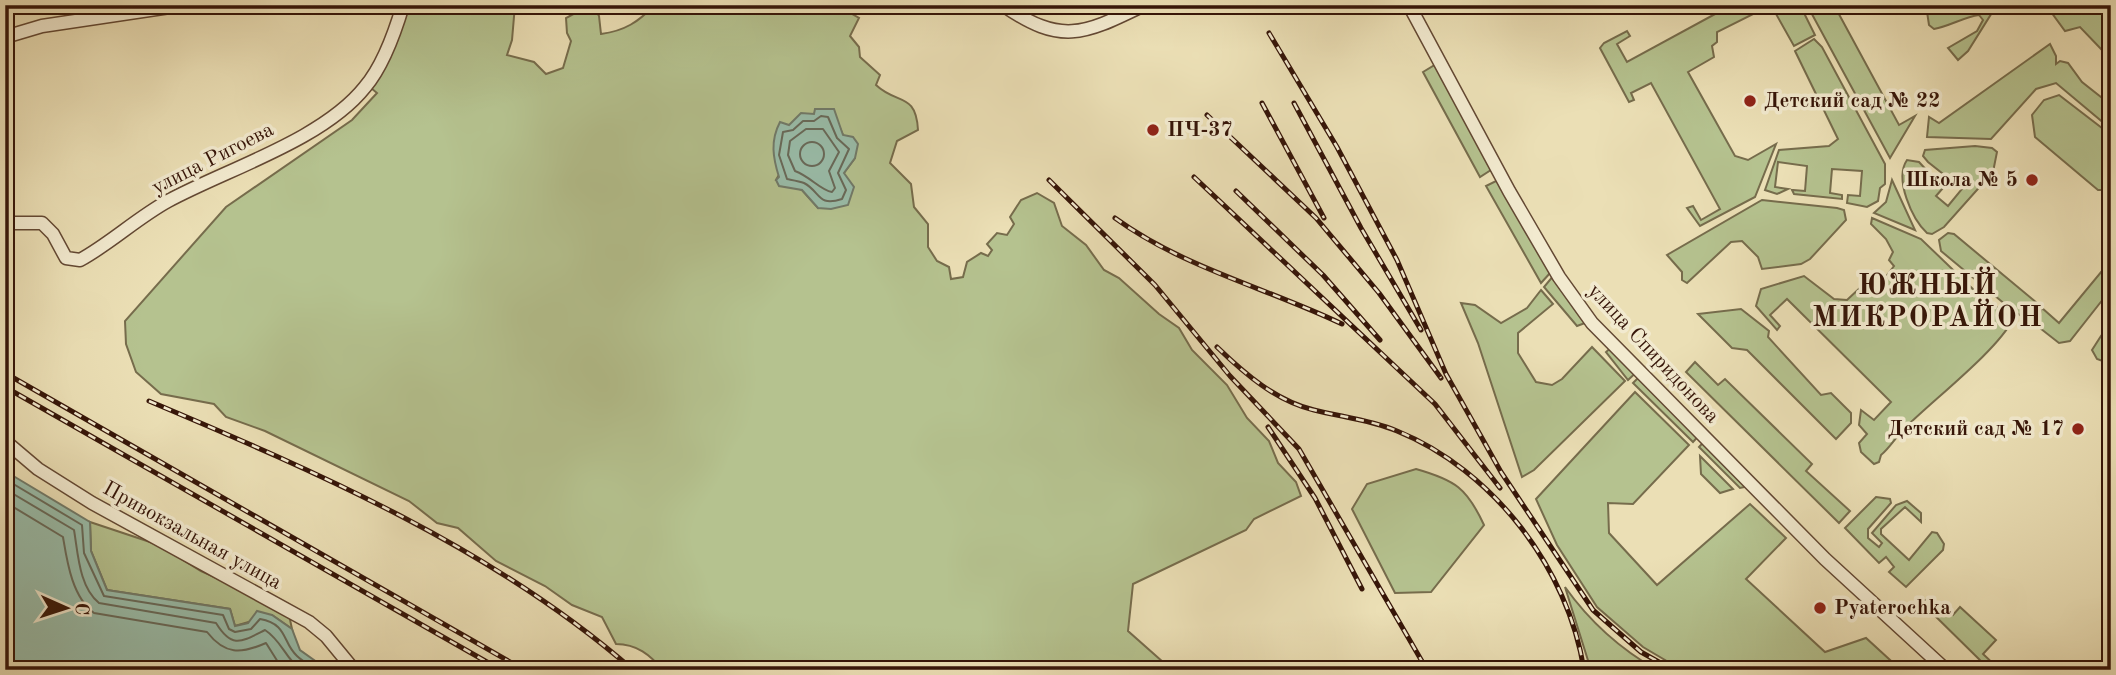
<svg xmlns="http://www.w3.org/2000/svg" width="2116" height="675" viewBox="0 0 2116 675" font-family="'Old Standard TT',serif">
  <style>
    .green { fill: #b5c28f; stroke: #766c4c; stroke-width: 2; fill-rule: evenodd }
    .water { fill: #99bdaa; stroke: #717a69; stroke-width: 2 }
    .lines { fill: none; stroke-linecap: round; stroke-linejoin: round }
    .shore { stroke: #686959; stroke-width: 2 }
    .minor-casing { stroke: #634833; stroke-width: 15 }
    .minor { stroke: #f2eacf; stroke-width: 12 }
    .rail-casing { stroke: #361508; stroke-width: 5 }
    .rail { stroke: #f2eacf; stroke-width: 2.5; stroke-dasharray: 8; stroke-linecap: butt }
    .poi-dot { fill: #8f2418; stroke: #f2eacf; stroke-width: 2.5 }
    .labels { text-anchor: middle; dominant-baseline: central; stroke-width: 7; stroke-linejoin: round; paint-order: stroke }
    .poi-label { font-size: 21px; font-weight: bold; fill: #361508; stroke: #f2eacf; text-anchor: start }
    .street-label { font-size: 21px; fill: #361508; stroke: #f2eacf }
    .district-label { font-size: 28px; font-weight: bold; letter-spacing: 2px; fill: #361508; stroke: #f2eacf }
  </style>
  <rect width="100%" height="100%" fill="#ebdfb5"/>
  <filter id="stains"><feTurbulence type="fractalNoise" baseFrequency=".00286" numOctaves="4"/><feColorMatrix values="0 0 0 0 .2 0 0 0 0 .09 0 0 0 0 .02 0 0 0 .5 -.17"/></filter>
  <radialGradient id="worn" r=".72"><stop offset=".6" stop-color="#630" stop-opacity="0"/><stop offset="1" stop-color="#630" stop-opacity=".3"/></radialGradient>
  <g class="green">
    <path d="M409,5H515L512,40L507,55L534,62L546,74L563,68L571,41L567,33L566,18L579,11L580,5H593L599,16L601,34C624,31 639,22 654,5H809L812,10H821L830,14L845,10L859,18L850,36L859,47L860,57L880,75L876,85C897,105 916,92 918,130L897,141L890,163L911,184L914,207L928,224V247L937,261L949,267L951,279L963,277L967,262L981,253L988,256L992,250L987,244L997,233L1007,235L1014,224L1010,217L1021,200L1037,193L1054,203L1062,226L1086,245L1104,270L1119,278L1159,314L1179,328L1192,350L1227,385L1247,418L1269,441L1278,463L1296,482L1301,496L1254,519L1246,530L1133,584L1128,631L1172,670H663C650,655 637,644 616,644L602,617L572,605L545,586L496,561L458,528L437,523L409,501L265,431L226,417L214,404L161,394L136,372L126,344L125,321L226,207L352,120L377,93L371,88L397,41ZM814,114L836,119L843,135L853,142L855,158L818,208L802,190L776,180Z"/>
    <path d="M1713,5H1800L1815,35L1794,46L1771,5L1717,32V42L1712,46L1714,57L1688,72L1735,156L1748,160L1776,144L1755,197L1700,226L1687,208L1693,206L1701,220L1720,209L1651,83L1631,93L1634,100L1629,102L1600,48L1604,43L1627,31L1630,36L1617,44L1627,62L1717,13Z"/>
    <path d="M1807,5H1834L1899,125L1915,116L1890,158Z"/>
    <path d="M1926,5H1970L1993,11L1968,51L1958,60L1948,48L1977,31L1983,20L1979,15C1964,17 1950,26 1934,29L1929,25Z"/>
    <path d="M2046,5H2111L2110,47L2102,50L2080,27L2065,31Z"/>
    <path d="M1814,39L1822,47L1885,164V184L1880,188L1878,201L1867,207L1847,203L1848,195L1860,196L1862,171L1832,169L1830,193L1842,195V199L1794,194L1792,190L1805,191L1807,166L1778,162L1775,187L1788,189L1777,194L1765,190L1779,150L1829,146L1838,139L1795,51Z"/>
    <path d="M2050,44L2056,56V64L2060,61L2068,63L2082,82L2111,105V129L2056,83L2036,89L1991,139L1927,137L1929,117L1939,123Z"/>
    <path d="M1438,63L1494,168L1480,177L1423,72Z"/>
    <path d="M2059,95L2111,135V190H2098L2035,137L2032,115L2044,100Z"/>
    <path d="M1975,146L1992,148L1997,152L1993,172L1944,227L1932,234L1927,233C1912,219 1894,179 1907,160L1919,162L1943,188L1936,196L1948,206L1962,189L1928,162L1923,156L1925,150Z"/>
    <path d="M1498,180L1551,272L1541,283L1486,186Z"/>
    <path d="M1892,180L1915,230L1874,213L1886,202Z"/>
    <path d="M1762,200L1837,208L1844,210L1846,220L1810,259L1801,264L1762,269L1758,257L1742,241L1731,242L1687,283L1682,280V272L1667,255Z"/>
    <path d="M1872,218L1921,239L1976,292L2013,319C1998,350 1933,400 1906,427C1897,435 1890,448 1881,455L1879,462L1874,464L1861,452L1859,443L1867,434L1859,425L1861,410L1874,420L1891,402L1787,299L1770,315L1780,326L1777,330L1756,306L1761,289L1804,276L1834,299L1847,300L1861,287L1874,292L1894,266L1889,260L1893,252L1886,239L1871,224Z"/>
    <path d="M1948,233L1954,234L2037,303L2031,310L2020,315L2012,310L1941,251L1939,240Z"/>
    <path d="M2111,260V289L2070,341L2059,343L2036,325L2042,308L2059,323Z"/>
    <path d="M1554,275L1585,323L1577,326L1544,287Z"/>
    <path d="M1541,290L1553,304L1518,333V353L1536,382L1552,385L1562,379L1592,347L1625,381L1534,470L1522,477L1478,343L1461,303L1475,305L1501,323L1527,308Z"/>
    <path d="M1741,309L1769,331L1768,337L1821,395L1831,393L1851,413V423L1836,439L1747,350L1732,348L1698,314Z"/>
    <path d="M2101,336L2111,344V364L2097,359L2092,350Z"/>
    <path d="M1615,344L1640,369L1628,380L1606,352Z"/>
    <path d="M1695,362L1718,385L1725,379L1812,464L1806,471L1850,511L1839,523L1686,372Z"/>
    <path d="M1643,373L1703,431L1693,442L1633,383Z"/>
    <path d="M1635,392L1689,445L1633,504L1608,503L1609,533L1657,585L1750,504L1786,538L1746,579L1825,652L1866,638L1901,670H1682L1643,647L1597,607L1557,545L1536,499Z"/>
    <path d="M1710,435L1749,486L1740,488L1699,447Z"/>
    <path d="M1700,456L1733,489L1720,493L1701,474Z"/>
    <path d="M1416,469C1455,480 1467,488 1484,525L1431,592L1395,593L1352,509L1367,484Z"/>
    <path d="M1876,497L1890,499L1891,503L1868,529V538L1879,547L1882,543L1872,533L1896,505L1907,501L1921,513V522L1905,507L1881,529V534L1909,560L1932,532L1937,533L1944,544L1943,550L1906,587L1889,572L1894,567L1886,557L1879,563L1845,528Z"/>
    <path d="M90,522L159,545L201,571L288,610L292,629L272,615L235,626L230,609L107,590L91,551Z"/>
    <path d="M1565,587C1590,622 1620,649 1657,670H1591Z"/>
    <path d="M1928,599L1945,615L1949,612L1953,615L1960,607L1996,640L1983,654L2000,670H1990L1921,602Z"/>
  </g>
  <g class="water">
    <path d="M815,109H834L843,135L853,137L858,144L855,158L844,173L854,187L848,205L831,209L818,208L802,190L779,186L776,180L779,177C773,158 770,141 780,122L789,125L801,113L814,114Z"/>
    <path d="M5,471L90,522L91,551L107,590L230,609L235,626L248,623L257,611L272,615L292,629L300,650L328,670H5Z"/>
  </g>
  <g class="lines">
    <g class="shore">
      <path d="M821,116L828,117L837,138L849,149L838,173L846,190L842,199C817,207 821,192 804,183C799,181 792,180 787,179L779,155L783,132L793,130L803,121H814Z"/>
      <path d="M823,129L839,152L829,171L835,188L832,192C820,190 811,177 795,171L788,155L790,141L806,129Z"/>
      <circle cx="812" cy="154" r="12"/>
      <path d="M5,479L82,525L84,553L104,596L223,615L229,629L235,632L251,629L260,619C288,624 282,642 297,656C302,661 310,665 316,670"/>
      <path d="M5,489L74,530C78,553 79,587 99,603L216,623C232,649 241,642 265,630C282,641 285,658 301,670"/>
      <path d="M5,502L63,537C67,561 72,597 94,613L207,632C225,655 241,654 266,643L283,670"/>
    </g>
    <g class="minor-casing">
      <g id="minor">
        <path d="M1003,5C1062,46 1084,34 1144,5"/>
        <path d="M1409,5L1509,191L1559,277L1592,323L1825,559L1946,670"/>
        <path d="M5,37L42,26L183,5"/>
        <path d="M5,223H42L53,234L66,258L80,260C111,243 137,218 168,201C227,169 323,140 365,87C383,66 395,32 403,5"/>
        <path d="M5,441L38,469L92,503L309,622L326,636L354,670"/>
      </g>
    </g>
    <use href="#minor" class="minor"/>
    <g class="rail-casing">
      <g id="rail">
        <path d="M1269,33L1337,147L1397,260L1446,374L1501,472L1593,610L1641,652L1673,670"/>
        <path d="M1262,103L1324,218"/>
        <path d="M1294,103L1361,228L1421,330"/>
        <path d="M1207,115L1316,218L1379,293L1441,378"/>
        <path d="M1194,177L1435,404L1500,488"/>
        <path d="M1049,180L1155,285L1230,376L1299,449L1427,670"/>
        <path d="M1236,191L1323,275L1380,340"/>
        <path d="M1115,218C1184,268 1267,288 1342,324"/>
        <path d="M1217,347C1245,374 1276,401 1314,410C1342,417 1371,420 1397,431C1493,470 1568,568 1584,670"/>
        <path d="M5,373L524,670"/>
        <path d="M5,387L501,670"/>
        <path d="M149,401C319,473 493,548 633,670"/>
        <path d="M1268,427L1315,498L1362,589"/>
      </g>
    </g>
    <use href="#rail" class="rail"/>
  </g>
  <g class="poi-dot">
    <circle cx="1750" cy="101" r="7"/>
    <circle cx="1153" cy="130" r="7"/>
    <circle cx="2032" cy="180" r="7"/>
    <circle cx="2078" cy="429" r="7"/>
    <circle cx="1820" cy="608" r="7"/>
  </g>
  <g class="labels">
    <g class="poi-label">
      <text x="1764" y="101">Детский сад № 22</text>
      <text x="1167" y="130">ПЧ-37</text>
      <text x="2018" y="180" text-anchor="end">Школа № 5</text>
      <text x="2064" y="429" text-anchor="end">Детский сад № 17</text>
      <text x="1834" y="608">Pyaterochka</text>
    </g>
    <g class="street-label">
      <text transform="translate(213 159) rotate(-27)">улица Ригоева</text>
      <text transform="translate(1653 354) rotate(47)">улица Спиридонова</text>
      <text transform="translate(192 536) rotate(29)">Привокзальная улица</text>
    </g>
    <g class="district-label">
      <text x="1928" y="287">ЮЖНЫЙ<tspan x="1928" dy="32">МИКРОРАЙОН</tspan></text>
    </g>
  </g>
  <rect width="2116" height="675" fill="none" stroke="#ebdfb5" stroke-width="28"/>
  <rect x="7" y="7" width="2102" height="661" fill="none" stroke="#361508" stroke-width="3.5"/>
  <rect x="14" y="14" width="2088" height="647" fill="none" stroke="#361508" stroke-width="2"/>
  <g transform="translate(66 608) rotate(93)" stroke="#f2eacf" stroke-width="5" paint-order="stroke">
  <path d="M0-5L12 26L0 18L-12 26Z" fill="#361508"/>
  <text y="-10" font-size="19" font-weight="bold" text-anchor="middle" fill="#361508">С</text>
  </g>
  <rect width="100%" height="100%" filter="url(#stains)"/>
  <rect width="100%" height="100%" fill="url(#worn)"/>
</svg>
